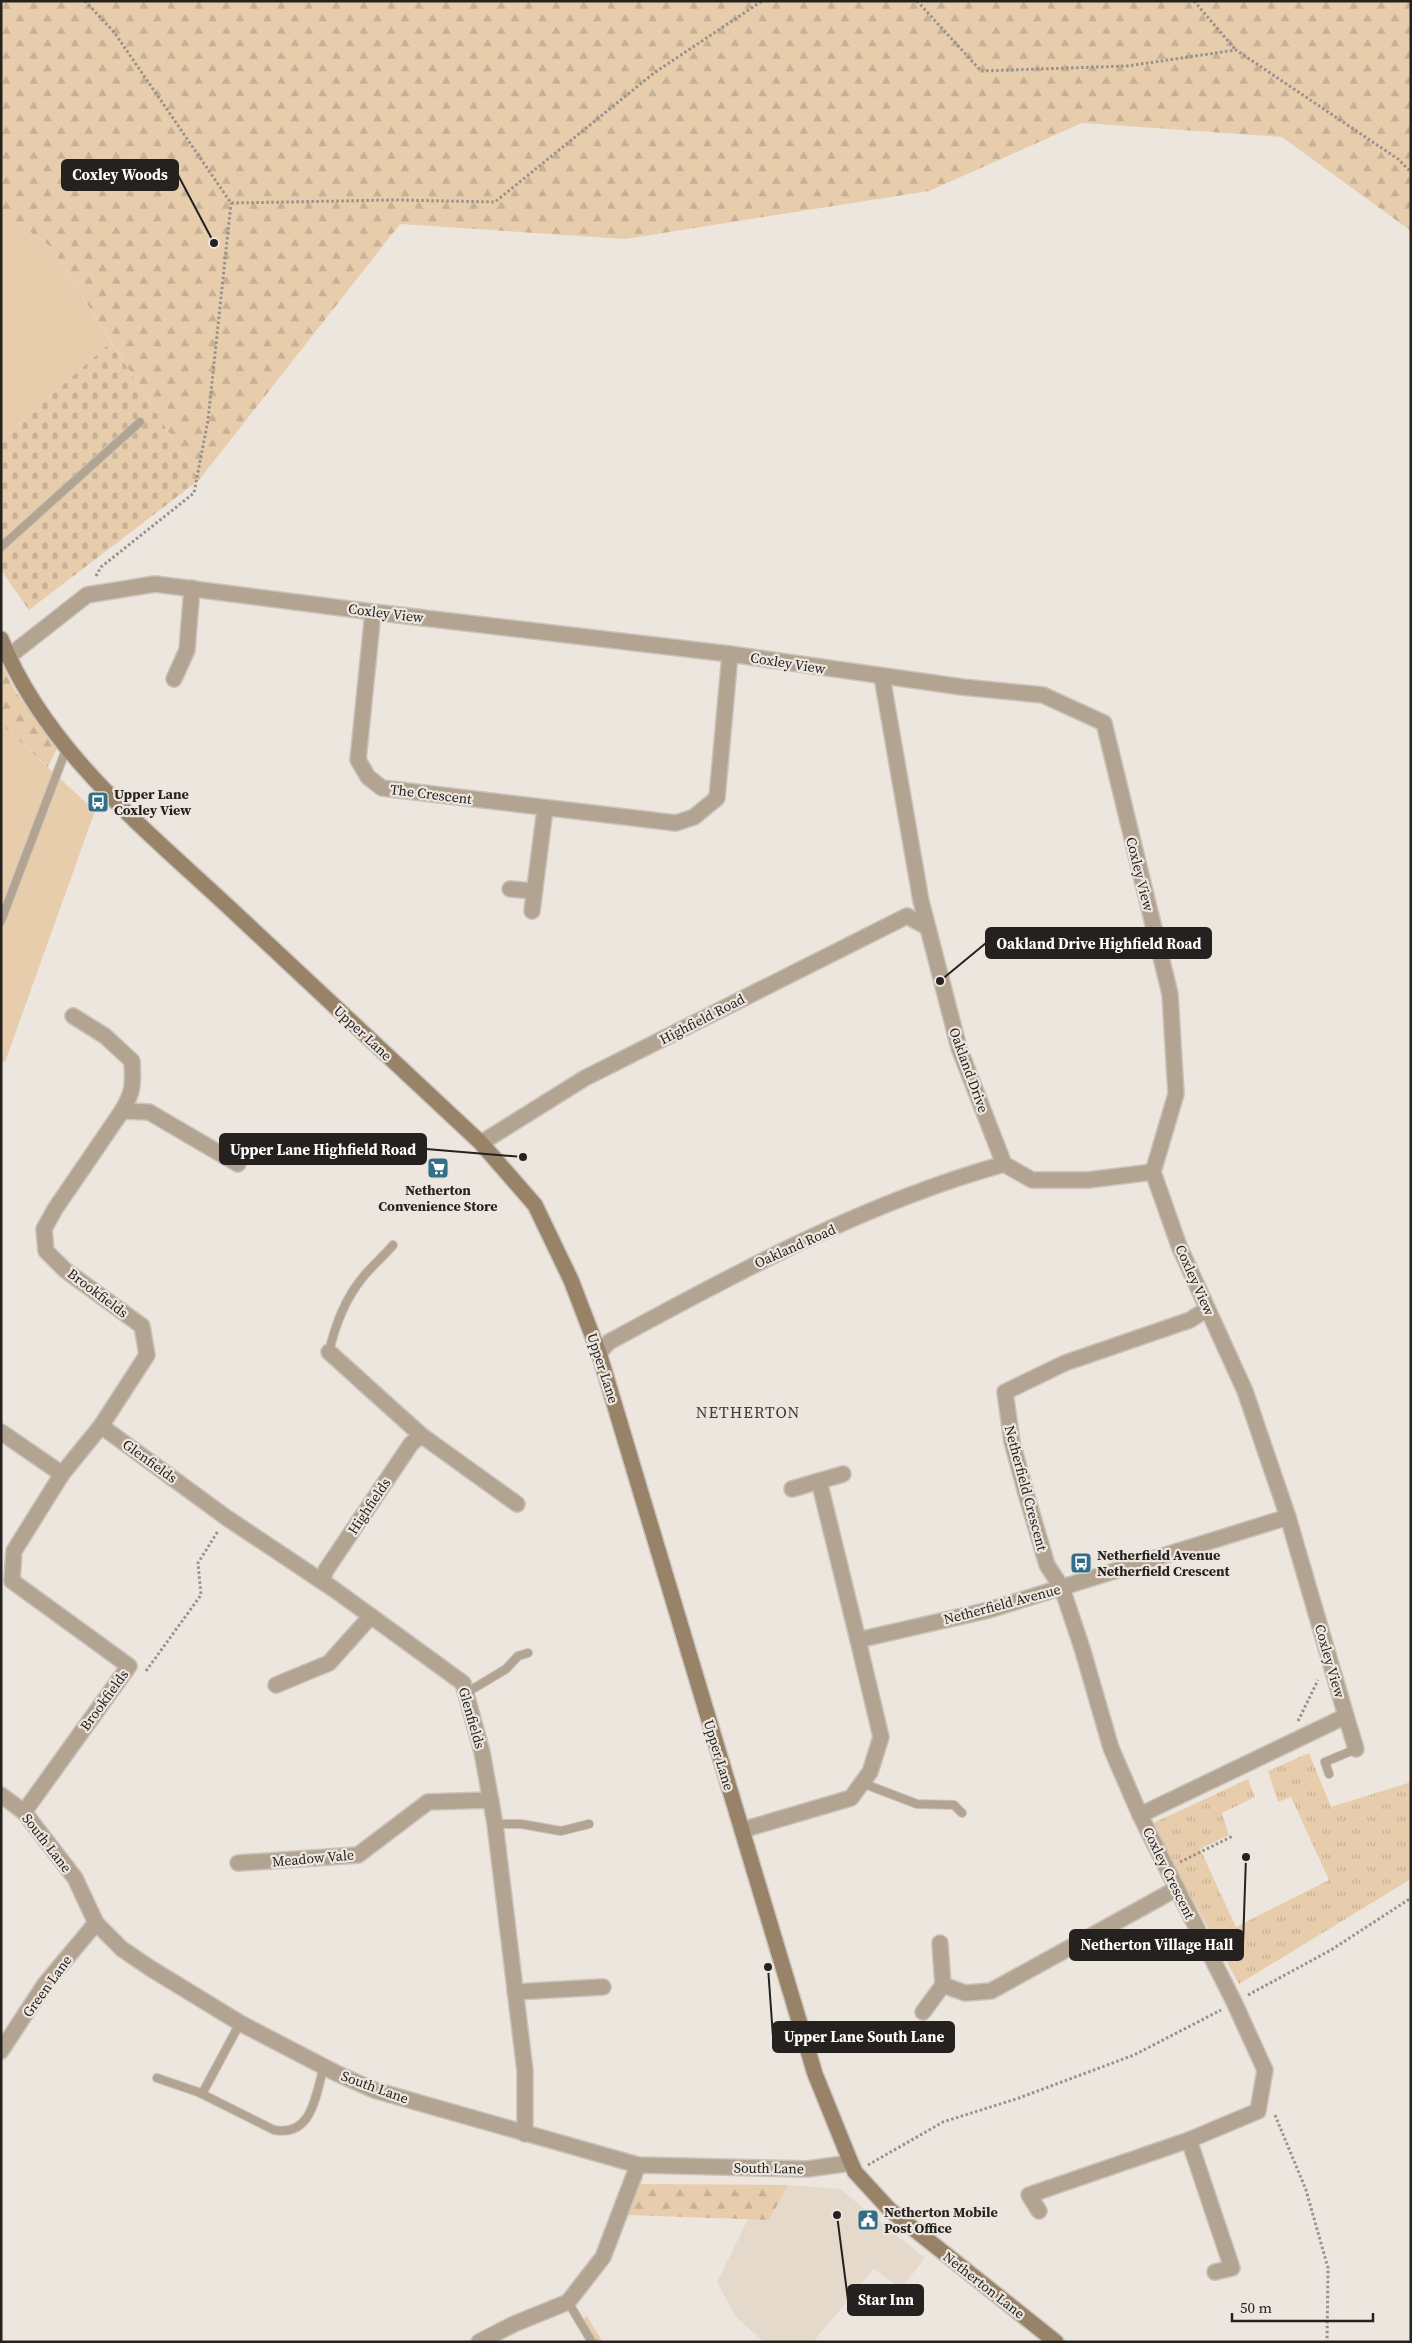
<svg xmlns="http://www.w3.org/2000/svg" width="1412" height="2343" viewBox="0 0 1412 2343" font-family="'Source Serif 4',serif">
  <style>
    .built { fill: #e5d9cc }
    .grass { fill: #e8cdac }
    .forest { fill: url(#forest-firs) }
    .cemetery { fill: url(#cemetery-stones) }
    .park { fill: url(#park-tufts) }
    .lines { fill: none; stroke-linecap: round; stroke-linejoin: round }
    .service-casing { stroke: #c9c3bc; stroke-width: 10 }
    .minor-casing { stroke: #c9c3bc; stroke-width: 18 }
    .secondary-casing { stroke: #c9c3bc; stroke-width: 18 }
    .path { stroke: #97928d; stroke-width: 3; stroke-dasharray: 2.5 2.5; stroke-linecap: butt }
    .service { stroke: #b3a492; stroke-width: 8 }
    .minor { stroke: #b3a492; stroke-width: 15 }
    .secondary { stroke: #988368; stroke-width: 15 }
    .labels { text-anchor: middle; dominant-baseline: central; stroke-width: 4.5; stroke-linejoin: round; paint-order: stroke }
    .street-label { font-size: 14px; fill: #24211f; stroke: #ede6df }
    .poi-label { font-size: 14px; font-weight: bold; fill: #24211f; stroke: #ede6df; text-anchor: start }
    .quarter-label { font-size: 16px; letter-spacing: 1px; fill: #403b35; stroke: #ede6df }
    .leader { fill: none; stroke: #24211f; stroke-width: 2 }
    .callout-dot { fill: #24211f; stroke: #ede6df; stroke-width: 2 }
    .callout { fill: #24211f; stroke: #24211f; stroke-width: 2 }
    .callout-label { font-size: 15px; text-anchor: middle; font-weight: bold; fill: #fff }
  </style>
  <defs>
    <pattern id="forest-firs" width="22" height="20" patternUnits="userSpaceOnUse" patternTransform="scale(1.25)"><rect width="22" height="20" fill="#e8cdac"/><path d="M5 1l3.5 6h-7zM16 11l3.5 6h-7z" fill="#c7b094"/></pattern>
    <pattern id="cemetery-stones" width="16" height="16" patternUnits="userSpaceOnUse" patternTransform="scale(1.25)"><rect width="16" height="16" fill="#e8cdac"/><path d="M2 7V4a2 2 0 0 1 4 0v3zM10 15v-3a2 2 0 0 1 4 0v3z" fill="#c7b094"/></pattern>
    <pattern id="park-tufts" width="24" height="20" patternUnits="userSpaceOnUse" patternTransform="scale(1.25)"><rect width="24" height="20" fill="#e8cdac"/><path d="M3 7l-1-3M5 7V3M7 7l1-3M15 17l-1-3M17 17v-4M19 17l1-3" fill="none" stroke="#c7b094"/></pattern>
  </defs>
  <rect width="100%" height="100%" fill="#ede6df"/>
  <path class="built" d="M788,2185L840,2189L925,2258L901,2289L874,2269L813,2342H764L736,2317L717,2282L748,2219L769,2220Z"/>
  <g class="grass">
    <path d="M1,211L51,247L111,342L1,440Z"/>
    <path d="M1,724L95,811L5,1062L1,1060Z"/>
  </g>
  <g class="forest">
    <path d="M1,1H1411V231L1282,137L1082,123L929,191L625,239L400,224L199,480L51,247L1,211Z"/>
    <path d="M1,662L15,691L57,748L48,767L1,724Z"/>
    <path d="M640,2184L788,2185L769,2220L628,2215Z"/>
    <path d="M586,2315L603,2342H590L582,2324Z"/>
  </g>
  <path class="cemetery" d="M111,342L199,480L29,610L1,570V440Z"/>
  <path class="park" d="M1309,1753L1331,1807L1411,1782V1879L1239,1984L1151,1824L1248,1779L1255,1797L1222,1813L1229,1835L1200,1849L1236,1927L1329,1880L1291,1797L1278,1802L1268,1771Z"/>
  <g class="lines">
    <g class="service-casing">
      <g id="service">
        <path d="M1,547L140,422"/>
        <path d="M1,921L67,747"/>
        <path d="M329,1352C335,1325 345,1299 363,1277C372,1266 384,1256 393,1245"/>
        <path d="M466,1693L506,1669L518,1656L528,1653"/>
        <path d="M1329,1774L1325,1762L1356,1749"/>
        <path d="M862,1783L917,1804L954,1805L962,1813"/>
        <path d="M495,1824H521L561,1831L589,1824"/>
        <path d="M157,2078L198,2092L274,2130C313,2137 315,2095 324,2067"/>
        <path d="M202,2094L240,2023"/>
        <path d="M568,2302L592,2342"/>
      </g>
    </g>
    <g class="minor-casing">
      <g id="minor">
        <path d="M373,612L358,760L368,777L382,788L676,823L694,817L717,798L730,654"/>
        <path d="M8,657L87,595L155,584L373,612L730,654L962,687L1043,695L1104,723L1170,994L1176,1094L1153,1172L1179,1246L1245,1391L1288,1517L1346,1716L1140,1815"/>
        <path d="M882,677L921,901L959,1048L1004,1164L1032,1180H1088L1153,1172"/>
        <path d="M174,679L187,650L192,588"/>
        <path d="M510,889L534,891"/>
        <path d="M532,911L545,809"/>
        <path d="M122,1111L149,1112L238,1164"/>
        <path d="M481,1143L585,1078L907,916L927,927"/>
        <path d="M329,1352L421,1435"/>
        <path d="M599,1353L609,1342C736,1273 864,1203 1004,1164"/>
        <path d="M101,1426L227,1518L335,1590L463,1683L482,1752L495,1824L525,2071V2134"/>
        <path d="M1,1432L62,1474"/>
        <path d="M819,1481L858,1640"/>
        <path d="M792,1489L843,1474"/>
        <path d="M322,1581L326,1570L411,1444L421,1435L517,1504"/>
        <path d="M276,1685L329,1663L371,1616"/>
        <path d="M1346,1716L1356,1749"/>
        <path d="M1,1795L24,1812L75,1878L96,1923L122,1949L150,1968L240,2023L338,2074L374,2090L638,2165L807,2169L851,2163"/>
        <path d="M24,1812L129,1666L12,1581L14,1551L62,1474L101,1426L147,1355L142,1326L65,1270L46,1251L44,1229L55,1209L122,1111C134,1091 133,1084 132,1061L105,1036L73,1016"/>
        <path d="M742,1830L851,1798L870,1772L881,1737L858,1640L989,1610L1288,1517"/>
        <path d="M238,1863L358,1855L428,1802L491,1800"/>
        <path d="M940,1943L943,1985"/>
        <path d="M515,1992L603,1987"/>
        <path d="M923,2012L943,1985L965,1993L991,1991L1176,1889"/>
        <path d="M1,2051L45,1984L96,1923"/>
        <path d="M1189,2140L1232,2268L1215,2272"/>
        <path d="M1039,2211L1029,2195L1189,2140L1258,2111L1265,2070L1234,2002L1140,1815L1111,1748L1082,1648L1062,1588L1047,1565L1027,1497L1012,1442L1005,1392L1065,1363L1190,1320L1207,1309"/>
        <path d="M479,2342L514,2324L568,2302L603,2257L638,2165"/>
      </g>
    </g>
    <g class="secondary-casing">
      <path id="secondary" d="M1,639C47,753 149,832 235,913C317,990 399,1067 481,1143L535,1205L571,1280L599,1353L815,2074L851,2163L855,2172L890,2210L1056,2342"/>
    </g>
    <g class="path">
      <path d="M85,1L114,32L231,203L396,200L495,202L654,73L762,1"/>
      <path d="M917,1L981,71L1127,66L1236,50L1398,159L1411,172"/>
      <path d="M1194,1L1235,49"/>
      <path d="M96,576L101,567L194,493L208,420L231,203"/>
      <path d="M146,1671L201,1595L198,1563L218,1531"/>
      <path d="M1298,1721L1318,1680"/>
      <path d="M1180,1862L1233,1836"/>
      <path d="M1248,1995L1331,1950L1411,1898"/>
      <path d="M1275,2115L1306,2190L1328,2268L1327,2342"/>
      <path d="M868,2165L943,2122L1019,2098L1134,2055L1221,2010"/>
    </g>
    <use href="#service" class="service"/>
    <use href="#minor" class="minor"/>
    <use href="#secondary" class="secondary"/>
  </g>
  <defs>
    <g id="bus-square" transform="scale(1.125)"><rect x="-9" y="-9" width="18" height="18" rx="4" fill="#326e85" stroke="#ede6df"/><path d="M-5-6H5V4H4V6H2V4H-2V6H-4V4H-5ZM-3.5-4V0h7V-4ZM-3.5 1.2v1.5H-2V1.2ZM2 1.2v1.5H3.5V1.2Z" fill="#fff"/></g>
    <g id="supermarket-square" transform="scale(1.125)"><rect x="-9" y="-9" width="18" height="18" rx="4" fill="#326e85" stroke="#ede6df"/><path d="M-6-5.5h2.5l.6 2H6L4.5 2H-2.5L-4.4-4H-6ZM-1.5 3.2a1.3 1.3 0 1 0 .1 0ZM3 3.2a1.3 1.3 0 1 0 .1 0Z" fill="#fff"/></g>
    <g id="civic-square" transform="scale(1.125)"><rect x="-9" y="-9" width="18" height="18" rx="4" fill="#326e85" stroke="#ede6df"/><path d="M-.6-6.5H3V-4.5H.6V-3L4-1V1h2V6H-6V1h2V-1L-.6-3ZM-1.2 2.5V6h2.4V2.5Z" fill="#fff"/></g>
  </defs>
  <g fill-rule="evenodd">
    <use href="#bus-square" x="98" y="802"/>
    <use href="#supermarket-square" x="438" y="1168"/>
    <use href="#bus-square" x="1081" y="1563"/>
    <use href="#civic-square" x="868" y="2220"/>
  </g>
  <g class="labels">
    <g class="street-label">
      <text transform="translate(386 613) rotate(7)">Coxley View</text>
      <text transform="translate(788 663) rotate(9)">Coxley View</text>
      <text transform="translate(431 794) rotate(7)">The Crescent</text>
      <text transform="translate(1140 874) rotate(76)">Coxley View</text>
      <text transform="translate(702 1019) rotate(-27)">Highfield Road</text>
      <text transform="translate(363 1033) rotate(43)">Upper Lane</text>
      <text transform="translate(969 1070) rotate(70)">Oakland Drive</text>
      <text transform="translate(795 1246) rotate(-24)">Oakland Road</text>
      <text transform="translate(1195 1280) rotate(66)">Coxley View</text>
      <text transform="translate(98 1293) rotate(37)">Brookfields</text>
      <text transform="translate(603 1368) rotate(72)">Upper Lane</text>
      <text transform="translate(150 1461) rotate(36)">Glenfields</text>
      <text transform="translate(1026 1488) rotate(75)">Netherfield Crescent</text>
      <text transform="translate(369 1506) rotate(-56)">Highfields</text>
      <text transform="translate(1002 1604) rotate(-15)">Netherfield Avenue</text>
      <text transform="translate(1330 1661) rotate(74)">Coxley View</text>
      <text transform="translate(104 1700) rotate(-54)">Brookfields</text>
      <text transform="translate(472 1718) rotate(74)">Glenfields</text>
      <text transform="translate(719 1755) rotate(73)">Upper Lane</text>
      <text transform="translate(47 1843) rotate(52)">South Lane</text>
      <text transform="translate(313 1858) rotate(-5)">Meadow Vale</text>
      <text transform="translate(1169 1873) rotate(64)">Coxley Crescent</text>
      <text transform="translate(47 1986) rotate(-54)">Green Lane</text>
      <text transform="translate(375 2087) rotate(20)">South Lane</text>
      <text transform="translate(769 2168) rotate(1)">South Lane</text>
      <text transform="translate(984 2285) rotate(38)">Netherton Lane</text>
    </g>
    <g class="poi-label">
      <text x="114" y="794">Upper Lane<tspan x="114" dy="16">Coxley View</tspan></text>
      <text x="438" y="1190" text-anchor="middle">Netherton<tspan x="438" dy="16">Convenience Store</tspan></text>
      <text x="1097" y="1555">Netherfield Avenue<tspan x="1097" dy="16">Netherfield Crescent</tspan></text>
      <text x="884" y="2212">Netherton Mobile<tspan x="884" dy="16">Post Office</tspan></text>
    </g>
    <g class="quarter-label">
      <text x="748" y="1412">NETHERTON</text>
    </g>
  </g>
  <path class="leader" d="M214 243L178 175M940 981L986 943M523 1157L426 1149M1246 1857L1243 1945M768 1967L773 2037M837 2215L848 2300"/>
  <g class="callout-dot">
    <circle cx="214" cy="243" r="5"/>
    <circle cx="940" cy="981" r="5"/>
    <circle cx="523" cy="1157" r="5"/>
    <circle cx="1246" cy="1857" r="5"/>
    <circle cx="768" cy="1967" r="5"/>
    <circle cx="837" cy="2215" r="5"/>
  </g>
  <g class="callout">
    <rect x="62" y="160" width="116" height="30" rx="5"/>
    <rect x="986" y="928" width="225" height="30" rx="5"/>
    <rect x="220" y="1134" width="206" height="30" rx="5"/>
    <rect x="1070" y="1930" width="173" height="30" rx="5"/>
    <rect x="773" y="2022" width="181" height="30" rx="5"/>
    <rect x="848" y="2285" width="75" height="30" rx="5"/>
  </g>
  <g class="callout-label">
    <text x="120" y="180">Coxley Woods</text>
    <text x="1099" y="949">Oakland Drive Highfield Road</text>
    <text x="323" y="1155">Upper Lane Highfield Road</text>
    <text x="1157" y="1950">Netherton Village Hall</text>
    <text x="864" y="2042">Upper Lane South Lane</text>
    <text x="886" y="2305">Star Inn</text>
  </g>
  <rect width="1412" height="2343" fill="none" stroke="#24211f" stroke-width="5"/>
  <path d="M1232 2313v8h141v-8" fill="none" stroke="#24211f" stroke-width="2.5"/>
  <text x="1240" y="2313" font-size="15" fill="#24211f" stroke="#ede6df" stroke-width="4" paint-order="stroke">50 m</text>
</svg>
